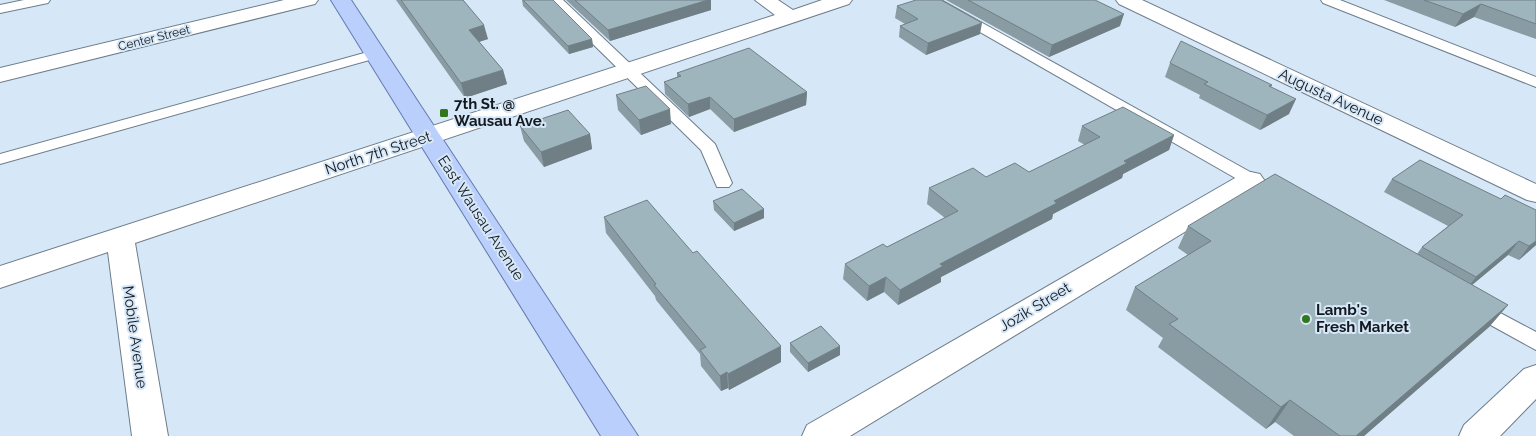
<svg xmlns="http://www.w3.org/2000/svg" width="1536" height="436" viewBox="0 0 1536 436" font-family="Raleway,sans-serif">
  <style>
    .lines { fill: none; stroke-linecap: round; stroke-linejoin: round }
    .service-casing { stroke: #6e7d8b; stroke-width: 2 }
    .minor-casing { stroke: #6e7d8b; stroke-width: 2 }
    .primary-casing { stroke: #637aaf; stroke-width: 2 }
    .service { fill: #fff; fill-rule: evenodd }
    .minor { fill: #fff; fill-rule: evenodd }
    .primary { fill: #bbcffd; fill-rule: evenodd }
    .wall { fill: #899ca3 }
    .shaded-wall { fill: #6f7f85 }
    .building { fill: #9fb5be; stroke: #6f7f85 }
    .poi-dot { fill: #31781c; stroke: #d6e7f7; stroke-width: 2 }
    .labels { text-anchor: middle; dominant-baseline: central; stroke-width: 4; stroke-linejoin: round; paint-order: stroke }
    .far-street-label { font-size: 12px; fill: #13191f; stroke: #d6e7f7 }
    .street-label { font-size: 15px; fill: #13191f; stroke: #d6e7f7 }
    .poi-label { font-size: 15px; font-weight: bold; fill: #13191f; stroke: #d6e7f7; text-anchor: start }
  </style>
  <rect width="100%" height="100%" fill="#d6e7f7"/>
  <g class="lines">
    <g class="service-casing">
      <g id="service">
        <path d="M24,0H50L48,3L0,13V5Z"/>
        <path d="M548,0H563L715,144L732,183L729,187H717L701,150Z"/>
        <path d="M924,0H941L1270,183L1273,187L1270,191H1258Z"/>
        <path d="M1321,0H1340L1536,77V87L1323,3Z"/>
        <path d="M375,50L380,51L382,54L380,57L0,164V154Z"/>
        <path d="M1474,299L1536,332V350L1467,312L1464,307L1467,302Z"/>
      </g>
    </g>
    <g class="minor-casing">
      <g id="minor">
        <path d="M284,0H318L315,4L0,82V68Z"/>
        <path d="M755,0H778L793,10L822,0H852L849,4L135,243L168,436H132L108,252L0,288V266L775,15Z"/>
        <path d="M1116,0H1142L1536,184V202L1527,200L1119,4Z"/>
        <path d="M1251,172L1260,174L1264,180L1260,186L850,436H802L807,425L1242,174Z"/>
        <path d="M1536,365V399L1500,436H1459L1464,425L1524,369Z"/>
      </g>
    </g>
    <g class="primary-casing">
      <path id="primary" d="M331,0H351L638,436H601Z"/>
    </g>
    <use href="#service" class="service"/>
    <use href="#minor" class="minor"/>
    <use href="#primary" class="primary"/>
  </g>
  <g class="wall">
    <path d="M396,0H463L488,39L479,42L503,70L507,84L465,98Z"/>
    <path d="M522,0H553L592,39L593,47L569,54L523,6Z"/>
    <path d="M566,0H711V10L610,41Z"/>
    <path d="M946,0H1095L1120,26L1049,57Z"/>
    <path d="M1384,0H1536V39L1474,17L1455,27Z"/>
    <path d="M897,6L980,34L926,55L899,37L900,26L905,24L895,18Z"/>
    <path d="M1170,63L1272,85L1271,87L1289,114L1260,130L1199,98L1200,95L1165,77Z"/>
    <path d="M677,73L807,92L806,105L734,132L710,109L689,117L665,94L664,82L677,77Z"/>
    <path d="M616,95L671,124L641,135L618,110Z"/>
    <path d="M520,126L590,134L592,149L544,167L524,141Z"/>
    <path d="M1082,126L1174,135L1169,150L1123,174L1122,178L1053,214L1052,219L941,277V282L898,305L884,292L867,301L843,279L845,264L887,247L945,218L927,204L929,188L986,177L1029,172L1085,145L1078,141Z"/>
    <path d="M1392,179L1501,199L1536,210V245L1519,260L1508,255L1472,285L1508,305L1489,327L1364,436H1294L1275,422L1266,429L1158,347L1163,338L1126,310L1135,287L1188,255L1178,248L1188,226L1417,254L1422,247L1448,226L1384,192Z"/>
    <path d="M713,201L764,209V218L734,231L714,210Z"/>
    <path d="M604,217L781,362L729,390L728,388L721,391L701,366L700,354L656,300L655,296L606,233Z"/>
    <path d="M790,343L840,355L808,372L790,352Z"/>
  </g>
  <g class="shaded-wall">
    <path d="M708,0H711V10L610,41L608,30Z"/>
    <path d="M1481,4L1474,17L1455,27L1463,14Z"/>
    <path d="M1124,14L1120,26L1049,57L1052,45Z"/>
    <path d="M982,23L980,34L926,55L928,43Z"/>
    <path d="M484,25L488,39L472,44L469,30Z"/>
    <path d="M592,39L593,47L569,54L568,46Z"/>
    <path d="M503,70L507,84L465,98L461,83Z"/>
    <path d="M807,92L806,105L734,132V119Z"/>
    <path d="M710,97V109L689,117L688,104Z"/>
    <path d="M1296,99L1289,114L1260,130L1267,115Z"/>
    <path d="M670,109L671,124L641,135L639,120Z"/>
    <path d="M590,134L592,149L544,167L541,152Z"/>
    <path d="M1174,135L1169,150L1123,174L1122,178L1053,214L1052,219L941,277V282L898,305L900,290L940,264L1124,161Z"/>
    <path d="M764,209V218L734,231V223Z"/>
    <path d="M1519,241L1508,255L1466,290L1476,277Z"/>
    <path d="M1536,241V245L1519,260L1529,246Z"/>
    <path d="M886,277L884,292L867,301L869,286Z"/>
    <path d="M1508,305L1489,327L1364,436H1356Z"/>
    <path d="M781,346V362L729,390L728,374Z"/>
    <path d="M840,346V355L808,372V363Z"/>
    <path d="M727,372L728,388L721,391L720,376Z"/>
    <path d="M1290,400L1275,422L1266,429L1281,407Z"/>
  </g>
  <g class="building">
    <path d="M401,0H463L484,25L469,30L503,70L461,83Z"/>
    <path d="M523,0H553L592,39L568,46Z"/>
    <path d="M575,0H708L608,30Z"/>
    <path d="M916,0H941L982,23L928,43L900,26L918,19L897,6Z"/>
    <path d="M968,0H1095L1124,14L1052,45Z"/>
    <path d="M1424,0H1536V24L1481,4L1463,14Z"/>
    <path d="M1181,41L1272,85L1269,86L1296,99L1267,115L1204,84L1208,82L1170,63Z"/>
    <path d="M749,48L807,92L734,119L710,97L688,104L664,82L681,76L677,73Z"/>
    <path d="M646,86L670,109L639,120L616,95Z"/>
    <path d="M1123,107L1174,135L1124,161L1127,163L1054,201L1057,203L940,264L943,266L900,290L886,277L869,286L845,264L883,244L887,247L958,211L929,188L973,168L986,177L1015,163L1029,172L1100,137L1082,126Z"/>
    <path d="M568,110L590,134L541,152L520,126Z"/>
    <path d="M1420,160L1501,199L1505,195L1536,210V241L1529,246L1519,241L1476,277L1422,247L1463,215L1392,179Z"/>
    <path d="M1275,174L1508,305L1356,436H1340L1290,400L1281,407L1169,324L1178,319L1135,287L1211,241L1188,226Z"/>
    <path d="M742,189L764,209L734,223L713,201Z"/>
    <path d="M647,200L693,253L697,251L781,346L728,374L727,372L720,376L700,350L706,347L654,285L656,284L604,217Z"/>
    <path d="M821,326L840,346L808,363L790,343Z"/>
  </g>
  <g class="poi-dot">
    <rect x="439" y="108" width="10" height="10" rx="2.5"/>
    <circle cx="1306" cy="319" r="5"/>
  </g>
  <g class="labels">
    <g class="far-street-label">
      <text transform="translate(154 38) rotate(-14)">Center Street</text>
    </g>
    <g class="street-label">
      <text transform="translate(1331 97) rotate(25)">Augusta Avenue</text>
      <text transform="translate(378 153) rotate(-18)">North 7th Street</text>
      <text transform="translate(481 218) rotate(57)">East Wausau Avenue</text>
      <text transform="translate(1035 307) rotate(-31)">Jozik Street</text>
      <text transform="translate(135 337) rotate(82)">Mobile Avenue</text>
    </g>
    <g class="poi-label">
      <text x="454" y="104">7th St. @<tspan x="454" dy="17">Wausau Ave.</tspan></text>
      <text x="1316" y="310">Lamb's<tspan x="1316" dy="17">Fresh Market</tspan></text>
    </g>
  </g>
</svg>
